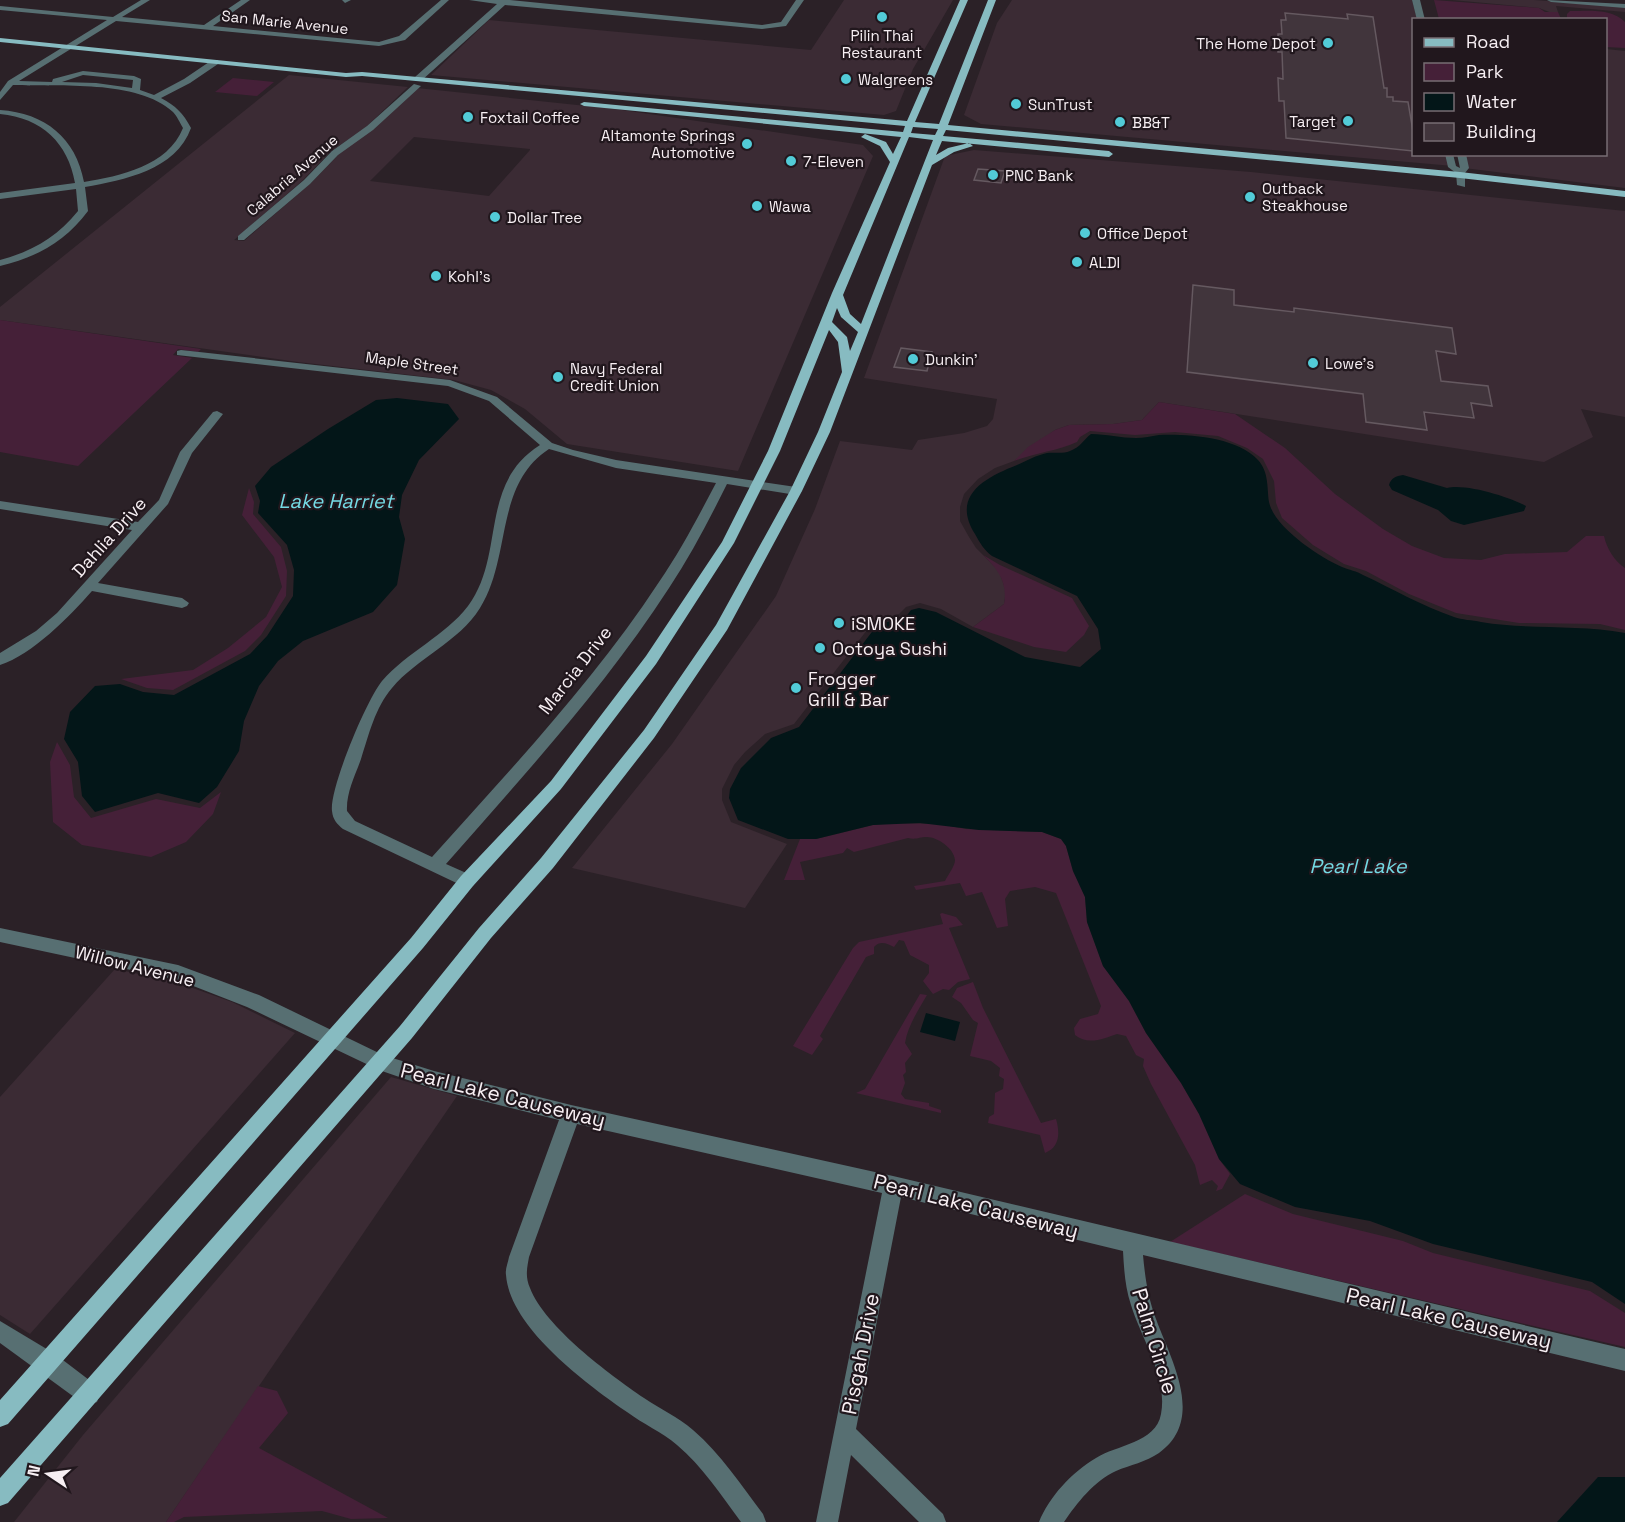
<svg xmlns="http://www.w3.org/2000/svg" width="1625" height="1522" viewBox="0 0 1625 1522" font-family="'Space Grotesk',sans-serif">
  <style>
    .built { fill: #3b2b34; fill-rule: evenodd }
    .green { fill: #452038 }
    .water { fill: #031618 }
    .building { fill: #41353c; stroke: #655960; stroke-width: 1.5 }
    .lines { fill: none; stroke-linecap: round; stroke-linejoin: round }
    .minor { fill: #576f72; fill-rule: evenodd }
    .major { fill: #87bbc1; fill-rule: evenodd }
    .poi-dot { fill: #52cbd7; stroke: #21171d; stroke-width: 2 }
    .labels { text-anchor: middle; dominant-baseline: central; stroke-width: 4.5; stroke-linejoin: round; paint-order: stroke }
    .far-street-label { font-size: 15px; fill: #f7eff3; stroke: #21171d }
    .far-poi-label { font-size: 15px; fill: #f7eff3; stroke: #21171d; text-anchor: start }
    .street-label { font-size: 18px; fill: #f7eff3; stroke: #21171d }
    .poi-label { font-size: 18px; fill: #f7eff3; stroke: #21171d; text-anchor: start }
    .water-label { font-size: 20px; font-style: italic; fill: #74d9e3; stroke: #21171d }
    .near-street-label { font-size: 21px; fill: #f7eff3; stroke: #21171d }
  </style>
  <rect width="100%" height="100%" fill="#2b2127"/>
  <g class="built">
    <path d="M844,0H953L913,69L896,111L884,115L431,75L489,20L811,50Z"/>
    <path d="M1012,0H1412L1417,19L1414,20V154L1450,155L1453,166L981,124L964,115L997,23Z"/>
    <path d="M1452,0H1534L1625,7V12L1556,6L1558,12L1552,13L1539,8Z"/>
    <path d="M1606,49L1625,51V188L1464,168L1461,155L1606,154Z"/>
    <path d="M289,75L408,87L365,128L330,152L302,181L234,240L244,241L312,182L340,153L417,88L615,109L863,145L873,156L738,471L567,444L525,409L491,390L454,380L298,362L0,320V307ZM414,137L530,149V150L489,196L370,181Z"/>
    <path d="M974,150L1251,172L1625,211V417L1581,409L1593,437L1544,462L1159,402L1142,420L1113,424L1069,425L1055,430L1014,461L995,468L978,479L964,494L960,507V521L969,537L976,548L999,571L1006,591L1004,604L973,627L941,609L920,603L906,607L899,614L874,621L794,724L765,734L745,752L734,765L722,789V800L731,822L787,844L745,908L572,868L672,744L776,596L815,509L840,441L912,450L918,440L964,433L987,426L993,419L997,399L864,378L945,156Z"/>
    <path d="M115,969L173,981L232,1002L295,1033L30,1334L0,1315V1097Z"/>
    <path d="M391,1077L457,1096L166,1522H14L83,1435Z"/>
  </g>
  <g class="green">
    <path d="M1434,0L1539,8L1545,12H1558L1561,19H1439Z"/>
    <path d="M1570,11C1588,11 1612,8 1625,22V48L1606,47V20L1567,19V14Z"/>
    <path d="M233,78L274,82L257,96L215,92Z"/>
    <path d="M0,320L201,349L198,352L178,349L173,355L192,358L78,466L0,452Z"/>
    <path d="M1159,402L1235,414L1285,448L1335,494L1383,529L1412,546L1444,558L1481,560L1505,554L1567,552L1586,536H1604C1606,547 1615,562 1625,568V630L1600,624L1519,623L1456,613L1409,594L1366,571L1344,564L1313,545L1282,518L1276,503L1274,481L1263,459L1247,448L1218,436L1175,432L1135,435L1090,431L1080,437L1077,442C1057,451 1035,453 1014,461L1028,447L1055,430L1069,425L1113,424L1142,420Z"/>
    <path d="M249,488L254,502L253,514L281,547L287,571L286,596L261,635L245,651L173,690L147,688L121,679L193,670L228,648L266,617L282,587L274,557L242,515Z"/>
    <path d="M983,555L1000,565L1072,598L1089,626L1084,635L1066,652L1034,647L973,627L1004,604C1008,583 998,569 983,555Z"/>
    <path d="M57,742L70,765L74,797L91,818L156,799L200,808L221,792L213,814L186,842L151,857L82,845L53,822L50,762Z"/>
    <path d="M894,823L939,824L966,829L1042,832L1061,839L1066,846L1073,871L1085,897L1087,922L1103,966L1129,1001L1146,1033L1181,1083L1199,1114L1219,1159L1230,1174L1222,1189L1216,1191L1218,1186L1212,1180L1200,1185L1195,1165L1151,1084L1143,1066L1144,1059L1136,1055L1126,1036L1117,1034C1105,1038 1088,1046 1075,1035L1074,1028L1080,1019L1098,1014L1101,1006L1056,893L1035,887L1010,891L1005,899L1008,926L997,928L982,892L966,896L960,883L916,890L914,886L945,881C948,875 955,866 955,860C954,848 937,837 927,837C919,837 916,840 908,838L854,852L847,848L843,853L800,862L805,880H784L800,839H816L873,825Z"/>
    <path d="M942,913L956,917L963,925L949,928L970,979L958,982L949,990L943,989L933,994L923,981L929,973V965L910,955L904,941L899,940L894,947C887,944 881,940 874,947V954L866,957L820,1036L823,1039L812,1055L793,1046L853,948L859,942L943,924L940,914Z"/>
    <path d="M973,982L983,1008L1041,1123L1056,1119C1060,1133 1060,1147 1045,1153L1040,1135L988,1123L989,1117L994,1114L995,1093L1003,1089L1004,1079L999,1076L1000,1068L991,1061L970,1056L978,1023L973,1020L961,1003L952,997L957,988Z"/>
    <path d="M920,994L927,995C918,1011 908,1025 905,1043L912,1054L905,1063L906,1072L903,1075L905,1083L901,1094L905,1099L929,1103V1106L941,1110V1113L856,1093L865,1089Z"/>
    <path d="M1245,1194L1293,1214L1403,1241L1433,1253L1590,1291L1625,1313V1347L1170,1242Z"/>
    <path d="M258,1386L277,1391L288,1413L259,1448L388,1518L351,1519L322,1511L184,1517L174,1522H166Z"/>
  </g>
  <g class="water">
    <path d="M397,398L448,404L459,419L419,460L402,495L399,517L405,539L397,585L373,612L303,641L278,661L259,686L244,721L239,751L217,787L199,803L158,793L95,812L82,796L78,762L64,739L70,712L95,686L120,684L143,692L174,695L250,654L267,636L293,596L294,570L287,545L258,513L260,501L255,486L271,467L328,429L376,400Z"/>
    <path d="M1091,434C1106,434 1121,438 1136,438C1144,438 1151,436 1159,435C1188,434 1237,437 1258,460C1269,472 1267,488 1269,502C1274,527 1319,557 1342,567C1349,570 1357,571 1363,575C1393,589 1422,606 1454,617C1462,620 1472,620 1481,622C1529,630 1578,624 1625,633V1304L1592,1282L1433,1244L1370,1221L1295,1207L1240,1184L1219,1159L1199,1114L1181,1083L1146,1033L1129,1001L1103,966L1087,922L1085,897L1073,871L1066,846L1061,839L1042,832L979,830L920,823L873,825L816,839H788L738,820L729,798L730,789L741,768L771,738L799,727L878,624L905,618L911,610L919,608L936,612L1025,657L1080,667L1101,649L1098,629L1077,596L992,556C984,550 980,543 975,534C951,496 984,478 1017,465C1026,461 1037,455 1047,453C1055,452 1063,454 1070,451C1081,447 1083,440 1091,434Z"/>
    <path d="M1403,475L1447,488C1465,483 1510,497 1526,506L1524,511L1464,525L1451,521L1438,510L1392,490L1389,485C1391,478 1396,476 1403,475Z"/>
    <path d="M926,1013L960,1022L955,1041L920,1032Z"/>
    <path d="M1598,1477H1625V1522H1557Z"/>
  </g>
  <g class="building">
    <path d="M1285,13L1348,19L1347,14L1373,17L1384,88H1387V97H1393V101L1408,102L1413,131V151L1286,138L1284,101H1279L1278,78L1283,79L1282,52H1278V34H1282L1281,20H1286Z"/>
    <path d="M978,169L1005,171L1001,183L974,180Z"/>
    <path d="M1193,285L1234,290V305L1294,312V308L1452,328L1456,354L1436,351L1441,381L1488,386L1492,406L1471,403L1474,418L1424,412L1427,430L1366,422L1363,394L1187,372Z"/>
    <path d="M901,348L932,352L927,371L894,367Z"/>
  </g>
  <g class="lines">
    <g class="minor">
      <path d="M141,0H150L122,17L204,25L241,0H250L213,26L379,42L399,36L441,0H449L405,40L379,46L116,21L19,81L52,82L53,79L83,71L134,76L141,79L140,90L154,95L184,79L212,60H218V64L190,83L161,98C176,106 183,113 191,128C176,170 124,180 85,187L88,211C65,242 37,257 0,266V260C33,251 57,237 78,211L76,189L0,199V193L75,183C68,143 42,118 0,114V110C45,113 76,138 84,182C120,176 168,166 183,128C180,123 177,116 173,112C137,79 59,87 13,85L0,100V92L8,81L107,20L0,10V6L113,17ZM83,75L133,80L132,88L96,83L62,82Z"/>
      <path d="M342,0H351L345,3Z"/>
      <path d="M469,0H510L762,25L781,22L796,0H804L786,26L762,29L505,5L421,81H415V77L497,4Z"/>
      <path d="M1412,0H1420L1425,20H1417Z"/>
      <path d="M1547,0L1625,4V8L1551,2Z"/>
      <path d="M414,84L421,86L373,130L338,155L310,184L244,240H238V236L304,180L332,151L367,126Z"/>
      <path d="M1445,154H1453L1456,166L1460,168L1457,154H1466L1469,168L1465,173V187L1457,185L1456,173L1448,167Z"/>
      <path d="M181,350L450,380L497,397L552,443L573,450L616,460L796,487L802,491L796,495L727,484C709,520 691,555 669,588C605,687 524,775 446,864L473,876L475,881L473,886L467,888L343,829C337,824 333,820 332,811C329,789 367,699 382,681C407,652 445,636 468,606C506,555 478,484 540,445L489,401L448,386L177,355V351ZM549,449L616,468L716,483C698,517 681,550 659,582C594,681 511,769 432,857L355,821L347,811C346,793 355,776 361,759C369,734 375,708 392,688C417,658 459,642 480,608C512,557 494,485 549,449Z"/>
      <path d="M217,411L223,414L192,453L168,504L98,583L182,598L189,603L187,606L182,608L92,591C70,616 32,655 0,665V653L36,631L57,613L132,530L0,509V501L138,522L159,500L180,452L213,412Z"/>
      <path d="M0,928L178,965L259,995L383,1055L434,1071L571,1105L893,1176L1625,1349V1371L1143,1255C1145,1277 1148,1298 1156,1319C1171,1360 1206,1419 1159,1453C1146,1462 1130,1465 1116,1471C1094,1481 1077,1503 1064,1522H1039C1049,1497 1072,1472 1096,1458C1116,1445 1156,1443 1161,1414C1168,1377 1141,1338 1131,1305C1125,1287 1124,1269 1123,1251L901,1197L856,1429L943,1514L946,1522H919L851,1455L838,1522H816L882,1193L577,1124L529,1257C527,1268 525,1277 530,1288C545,1327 609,1374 644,1398C660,1409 678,1417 693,1430C721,1454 741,1485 763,1514L766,1522H741C721,1495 702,1466 677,1445C662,1432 643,1424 627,1412C587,1384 510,1328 506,1275C505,1269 508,1263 509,1257L559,1120L434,1089L379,1070L247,1007L178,980L0,942Z"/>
      <path d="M0,1321L55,1354L97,1386L100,1394L97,1402L89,1405L81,1402L0,1343Z"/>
    </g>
    <path class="major" d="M960,0H968L915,122L939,124L988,0H996L948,125L1460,172L1625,191V197L1460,178L946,130L943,136L1109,151L1113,154L1109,157L942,141L936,155L948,148L969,143L973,146L954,152L932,165L830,432L802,491L727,630L654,738L553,868L491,938L412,1038L8,1503L0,1506V1478L400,1026L479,928L541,858L644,730L716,625L790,491L818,432L842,372L838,342L829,330L780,451L734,543L656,664L561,789L473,886L423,948L8,1424L0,1427V1400L411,938L461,876L551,781L646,656L722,542L768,451L832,293L890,162L880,146L861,137L865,134L886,142L893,154L901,137L584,106L580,104L584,102L903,132L905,126L362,76L346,77L0,42V38L346,73L362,72L907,121ZM913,127L938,129L935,135L911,133ZM909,137L933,140L861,324L850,314L843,295ZM837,308L841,317L858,332L850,351L847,337L832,322Z"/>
  </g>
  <g class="poi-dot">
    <circle cx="882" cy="17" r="6"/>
    <circle cx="1328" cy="43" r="6"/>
    <circle cx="846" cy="79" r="6"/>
    <circle cx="1016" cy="104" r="6"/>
    <circle cx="468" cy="117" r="6"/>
    <circle cx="1348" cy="121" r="6"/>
    <circle cx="1120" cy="122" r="6"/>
    <circle cx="747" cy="144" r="6"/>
    <circle cx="791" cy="161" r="6"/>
    <circle cx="993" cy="175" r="6"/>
    <circle cx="1250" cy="197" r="6"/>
    <circle cx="757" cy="206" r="6"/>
    <circle cx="495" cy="217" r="6"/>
    <circle cx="1085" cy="233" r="6"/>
    <circle cx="1077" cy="262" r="6"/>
    <circle cx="436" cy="276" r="6"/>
    <circle cx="913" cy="359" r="6"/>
    <circle cx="1313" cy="363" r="6"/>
    <circle cx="558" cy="377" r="6"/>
    <circle cx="839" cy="623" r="6"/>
    <circle cx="820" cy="648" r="6"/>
    <circle cx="796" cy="688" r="6"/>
  </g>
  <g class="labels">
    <g class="far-street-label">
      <text transform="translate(285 22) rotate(6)">San Marie Avenue</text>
      <text transform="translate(292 175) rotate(-41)">Calabria Avenue</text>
      <text transform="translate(412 363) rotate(8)">Maple Street</text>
    </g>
    <g class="far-poi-label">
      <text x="882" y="35" text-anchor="middle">Pilin Thai<tspan x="882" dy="17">Restaurant</tspan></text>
      <text x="1316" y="43" text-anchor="end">The Home Depot</text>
      <text x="858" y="79">Walgreens</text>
      <text x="1028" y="104">SunTrust</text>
      <text x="480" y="117">Foxtail Coffee</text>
      <text x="1336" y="121" text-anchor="end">Target</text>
      <text x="1132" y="122">BB&amp;T</text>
      <text x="735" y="135" text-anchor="end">Altamonte Springs<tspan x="735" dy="17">Automotive</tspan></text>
      <text x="803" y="161">7-Eleven</text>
      <text x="1005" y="175">PNC Bank</text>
      <text x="1262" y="188">Outback<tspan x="1262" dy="17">Steakhouse</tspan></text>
      <text x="769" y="206">Wawa</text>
      <text x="507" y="217">Dollar Tree</text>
      <text x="1097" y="233">Office Depot</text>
      <text x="1089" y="262">ALDI</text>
      <text x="448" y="276">Kohl's</text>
      <text x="925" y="359">Dunkin'</text>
      <text x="1325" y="363">Lowe's</text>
      <text x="570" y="368">Navy Federal<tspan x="570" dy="17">Credit Union</tspan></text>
    </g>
    <g class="street-label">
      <text transform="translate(109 537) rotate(-48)">Dahlia Drive</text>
      <text transform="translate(575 670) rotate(-52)">Marcia Drive</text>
      <text transform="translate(135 966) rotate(14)">Willow Avenue</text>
    </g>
    <g class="poi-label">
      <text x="851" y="623">iSMOKE</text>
      <text x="832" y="648">Ootoya Sushi</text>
      <text x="808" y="678">Frogger<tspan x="808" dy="21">Grill &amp; Bar</tspan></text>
    </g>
    <g class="water-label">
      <text x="336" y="501">Lake Harriet</text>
      <text x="1358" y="866">Pearl Lake</text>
    </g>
    <g class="near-street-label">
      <text transform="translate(503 1095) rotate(14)">Pearl Lake Causeway</text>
      <text transform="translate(976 1206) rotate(14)">Pearl Lake Causeway</text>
      <text transform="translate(1449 1318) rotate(13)">Pearl Lake Causeway</text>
      <text transform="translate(1155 1341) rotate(73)">Palm Circle</text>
      <text transform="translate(860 1354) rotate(-79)">Pisgah Drive</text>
    </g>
  </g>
  <rect x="1412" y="18" width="195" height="138" fill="#21171d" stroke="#776d73" stroke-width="1.5"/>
  <rect x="1424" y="38" width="30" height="9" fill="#87bbc1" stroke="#776d73" stroke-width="1.5"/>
  <text x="1466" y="48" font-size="18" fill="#f7eff3">Road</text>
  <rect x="1424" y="63" width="30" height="18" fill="#452038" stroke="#776d73" stroke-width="1.5"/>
  <text x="1466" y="78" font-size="18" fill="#f7eff3">Park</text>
  <rect x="1424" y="93" width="30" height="18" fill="#031618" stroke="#776d73" stroke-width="1.5"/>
  <text x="1466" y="108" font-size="18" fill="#f7eff3">Water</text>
  <rect x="1424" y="123" width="30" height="18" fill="#41353c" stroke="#776d73" stroke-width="1.5"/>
  <text x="1466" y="138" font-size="18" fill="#f7eff3">Building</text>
  <g transform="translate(48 1474) rotate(283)" stroke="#21171d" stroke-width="4.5" paint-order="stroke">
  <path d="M0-4.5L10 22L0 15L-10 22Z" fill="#f7eff3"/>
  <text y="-9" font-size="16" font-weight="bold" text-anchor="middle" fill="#f7eff3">N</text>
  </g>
</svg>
